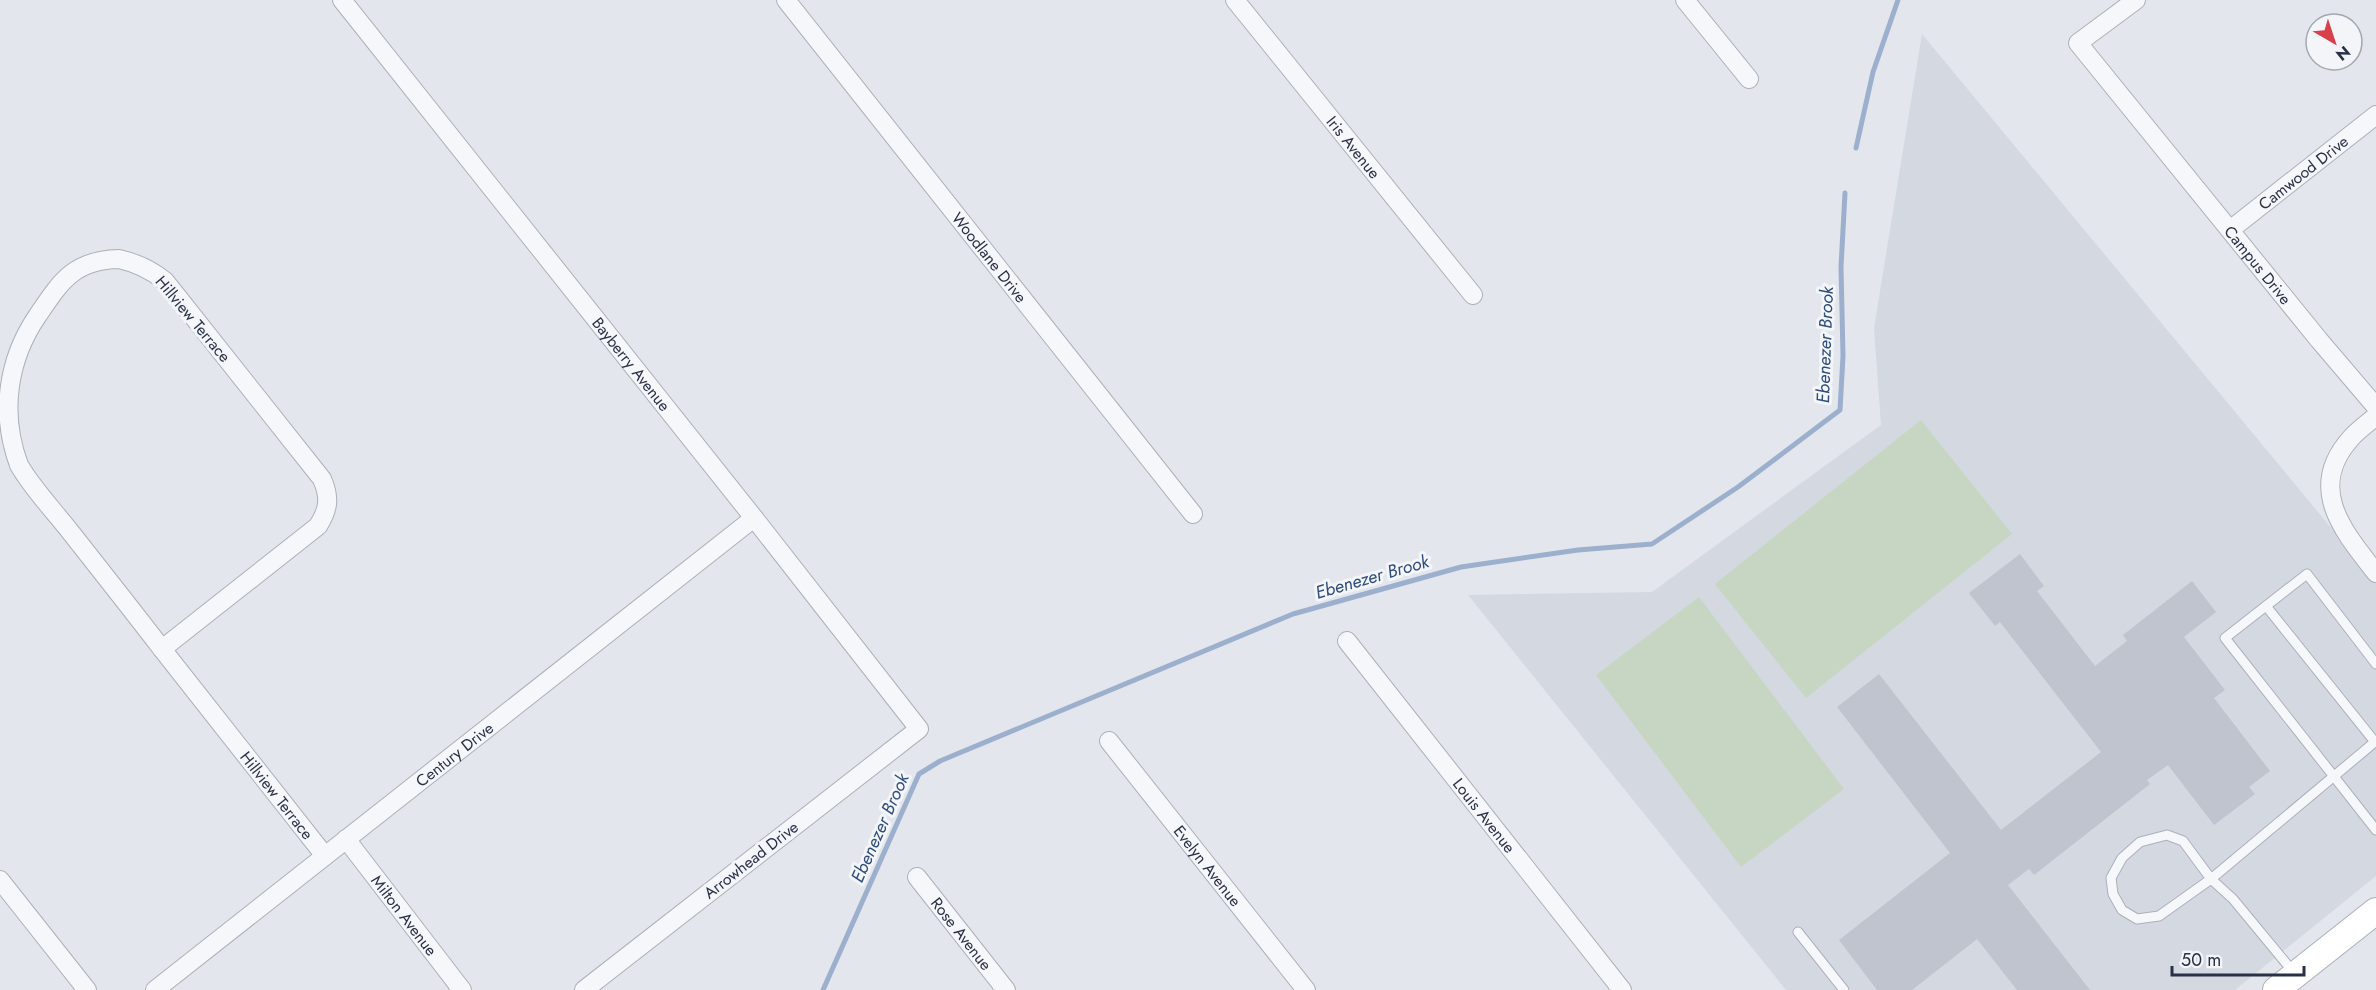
<svg xmlns="http://www.w3.org/2000/svg" width="2376" height="990" viewBox="0 0 2376 990" font-family="Jost,sans-serif">
  <style>
    .built { fill: #d4d8e1 }
    .green { fill: #c6d6c3 }
    .lines { fill: none; stroke-linecap: round; stroke-linejoin: round }
    .stream { stroke: #9cb0ce; stroke-width: 5 }
    .building { fill: #bfc4cf }
    .service-casing { stroke: #abb0ba; stroke-width: 11 }
    .minor-casing { stroke: #abb0ba; stroke-width: 20 }
    .secondary-casing { stroke: #abb0ba; stroke-width: 28 }
    .service { stroke: #f6f7fa; stroke-width: 9 }
    .minor { stroke: #f6f7fa; stroke-width: 18 }
    .secondary { stroke: #fff; stroke-width: 26 }
    .labels { text-anchor: middle; dominant-baseline: central; stroke-width: 6; stroke-linejoin: round; paint-order: stroke }
    .street-label { font-size: 16px; fill: #293146; stroke: #f3f5f9 }
    .water-label { font-size: 18px; font-style: italic; fill: #304c7d; stroke: #f3f5f9 }
  </style>
  <rect width="100%" height="100%" fill="#e3e6ec"/>
  <path class="built" d="M1922,34L2376,582V876L2235,990H1786L1468,595L1652,592L1881,425L1874,328Z"/>
  <g class="green">
    <path d="M1921,420L2012,534L1806,698L1715,584Z"/>
    <path d="M1699,597L1844,789L1741,867L1596,675Z"/>
  </g>
  <g class="lines">
    <g class="stream">
      <path d="M1856,148L1873,72L1898,0"/>
      <path d="M823,990L919,774L940,761L1293,614L1461,567L1578,550L1652,544L1738,487L1840,410L1843,356L1841,267L1845,193"/>
    </g>
  </g>
  <path class="building" d="M2020,554L2044,586L2037,591L2095,666L2127,641L2123,635L2192,581L2216,612L2184,637L2225,690L2214,698L2270,771L2249,787L2255,794L2214,825L2168,765L2147,780L2150,784L2034,875L2029,869L2008,885L2090,990H2017L1977,939L1912,990H1877L1839,940L1950,853L1837,707L1879,674L2001,830L2101,752L2000,622L1995,626L1969,593Z"/>
  <g class="lines">
    <g class="service-casing">
      <g id="service">
        <path d="M2266,606L2375,742"/>
        <path d="M2376,664L2307,574L2225,638L2376,830"/>
        <path d="M1798,932L1844,990"/>
        <path d="M2295,974L2233,899L2211,879L2183,841L2167,835L2140,842L2122,858L2111,878L2113,894L2122,910L2137,919L2159,916L2211,879L2376,741"/>
      </g>
    </g>
    <g class="minor-casing">
      <g id="minor">
        <path id="s1" d="M342,0L754,518L919,729L584,990"/>
        <path id="s2" d="M786,0L1193,514"/>
        <path id="s3" d="M1235,0L1473,295"/>
        <path d="M1685,0L1749,79"/>
        <path id="s4" d="M2136,0L2078,43L2319,340L2376,407"/>
        <path id="s5" d="M2230,230L2376,115"/>
        <path d="M119,259C137,263 150,269 165,281L322,479C330,497 329,509 318,526L162,649C132,610 102,572 72,534C55,512 32,488 19,465C0,414 7,360 38,315C61,281 74,260 119,259Z"/>
        <path d="M2376,416C2368,423 2358,430 2351,438C2306,488 2343,531 2376,573"/>
        <path id="s6" d="M1347,641L1622,990"/>
        <path id="s7" d="M162,649L325,856"/>
        <path id="s8" d="M1109,741L1306,990"/>
        <path id="s9" d="M346,839L462,990"/>
        <path id="s10" d="M917,877L1006,990"/>
        <path d="M0,880L87,990"/>
        <path id="s11" d="M155,990L754,518"/>
      </g>
    </g>
    <g class="secondary-casing">
      <path id="secondary" d="M2276,990L2376,911"/>
    </g>
    <use href="#service" class="service"/>
    <use href="#minor" class="minor"/>
    <use href="#secondary" class="secondary"/>
  </g>
  <g class="labels">
    <g class="street-label">
      <text stroke="none"><textPath href="#s3" startOffset="189">Iris Avenue</textPath></text>
      <text stroke="none"><textPath href="#s5" startOffset="93">Camwood Drive</textPath></text>
      <text stroke="none"><textPath href="#s2" startOffset="328">Woodlane Drive</textPath></text>
      <text stroke="none"><textPath href="#s4" startOffset="358">Campus Drive</textPath></text>
      <text transform="translate(193 319) rotate(50)">Hillview Terrace</text>
      <text stroke="none"><textPath href="#s1" startOffset="465">Bayberry Avenue</textPath></text>
      <text stroke="none"><textPath href="#s11" startOffset="381">Century Drive</textPath></text>
      <text stroke="none"><textPath href="#s7" startOffset="186">Hillview Terrace</textPath></text>
      <text stroke="none"><textPath href="#s6" startOffset="222">Louis Avenue</textPath></text>
      <text transform="translate(751 860) rotate(-38)">Arrowhead Drive</text>
      <text stroke="none"><textPath href="#s8" startOffset="159">Evelyn Avenue</textPath></text>
      <text stroke="none"><textPath href="#s9" startOffset="96">Milton Avenue</textPath></text>
      <text stroke="none"><textPath href="#s10" startOffset="72">Rose Avenue</textPath></text>
    </g>
    <g class="water-label">
      <text transform="translate(1825 345) rotate(-88)">Ebenezer Brook</text>
      <text transform="translate(1372 577) rotate(-16)">Ebenezer Brook</text>
      <text transform="translate(880 828) rotate(-66)">Ebenezer Brook</text>
    </g>
  </g>
  <g transform="translate(2334 42) rotate(141)"><circle r="28" fill="#f3f5f9" stroke="#a2a7b1" stroke-width="1.5"/>
  <path d="M0-4.5L10 22L0 15L-10 22Z" fill="#d8404b"/>
  <text y="-9" font-size="16" font-weight="bold" text-anchor="middle" fill="#293146">N</text>
  </g>
  <path d="M2172 966v9h132v-9" fill="none" stroke="#293146" stroke-width="3"/>
  <text x="2181" y="966" font-size="18" fill="#293146" stroke="#f3f5f9" stroke-width="4.5" paint-order="stroke">50 m</text>
</svg>
